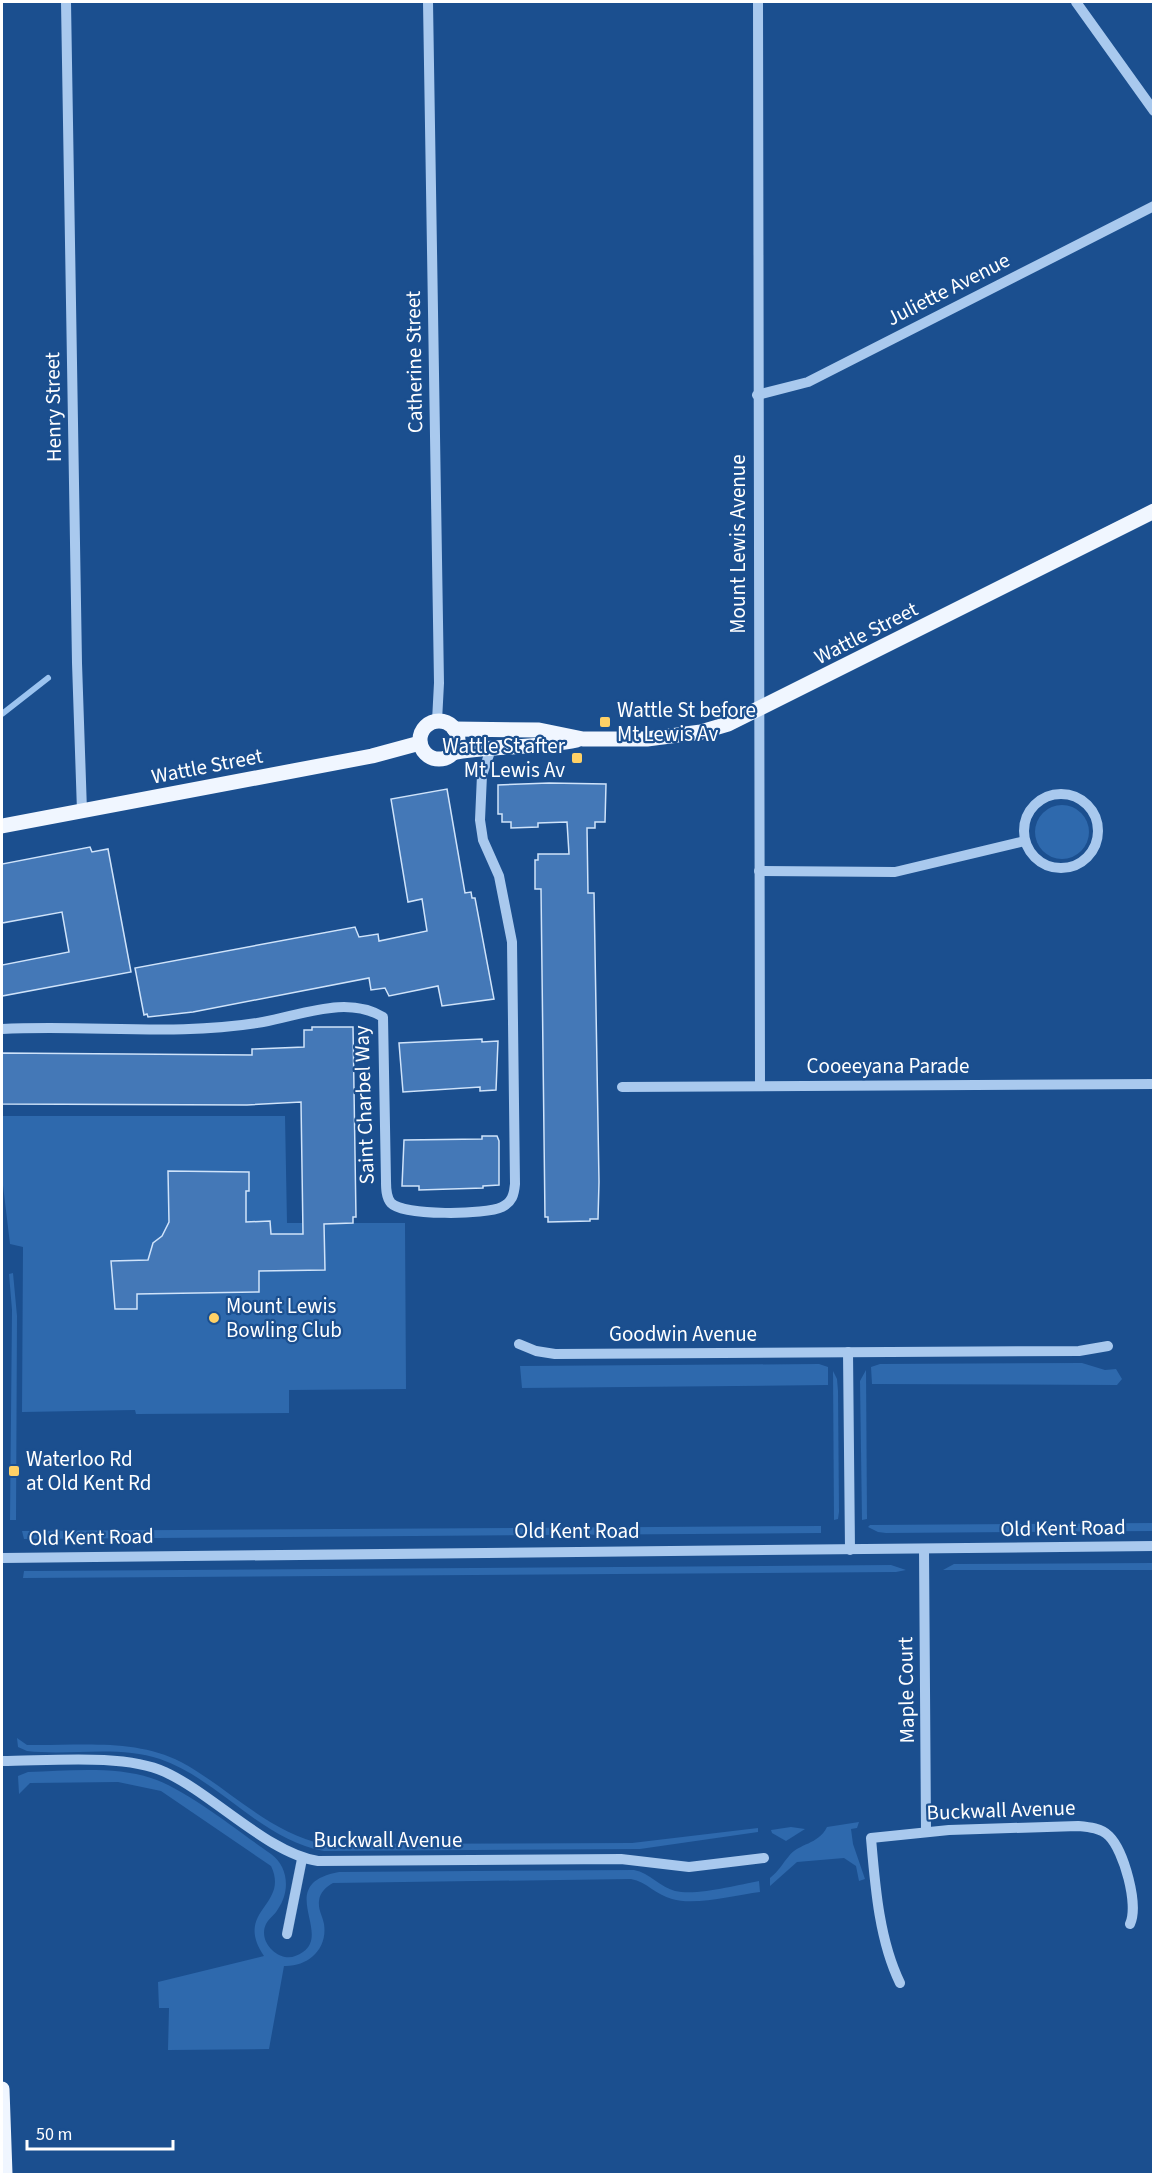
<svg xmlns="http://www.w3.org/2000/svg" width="1155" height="2176" viewBox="0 0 1155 2176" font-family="'Source Sans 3',sans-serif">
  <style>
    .green { fill: #2e69ad }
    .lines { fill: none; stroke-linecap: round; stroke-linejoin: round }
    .stream { stroke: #9cc4f0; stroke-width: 6 }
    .building { fill: #4478b7; stroke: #cfe3fa; stroke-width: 1.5 }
    .minor { stroke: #a9c9ee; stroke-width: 10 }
    .major { stroke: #f0f6ff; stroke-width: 15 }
    .poi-dot { fill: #ffd166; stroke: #1b4f8f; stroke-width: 2 }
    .labels { text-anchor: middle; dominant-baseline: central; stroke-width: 4.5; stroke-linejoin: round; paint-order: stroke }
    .street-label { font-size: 21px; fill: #fff; stroke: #1b4f8f }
    .poi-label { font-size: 21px; fill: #fff; stroke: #1b4f8f; text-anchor: start }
  </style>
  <rect width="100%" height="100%" fill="#1b4f8f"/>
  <g class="green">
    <circle cx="1062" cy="832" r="27"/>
    <path d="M2,1116H285L287,1223H405L406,1389L289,1390V1413L136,1414L135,1410L22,1412L23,1247L10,1244L2,1177Z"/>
    <path d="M13,1273L17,1316L16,1520H10L12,1310L9,1274Z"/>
    <path d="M1082,1363L1105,1370L1116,1369L1122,1379L1117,1385L872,1384L871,1367L880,1364Z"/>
    <path d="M819,1364L828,1367V1385L522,1388L520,1366Z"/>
    <path d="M866,1370L867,1519L862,1520L860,1381Z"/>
    <path d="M833,1371L837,1379L838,1391L839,1512L838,1519L834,1520Z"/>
    <path d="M1154,1523L1153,1531L886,1533L878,1532L868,1527L870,1525Z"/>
    <path d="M821,1526V1533L24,1539L22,1531Z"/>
    <path d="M1153,1563V1570H943L954,1564Z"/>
    <path d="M891,1565L906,1570L896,1572L23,1578L24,1571H35Z"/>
    <path d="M17,1738L27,1745C77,1746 135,1738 181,1762C228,1787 270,1834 324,1844L632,1843L758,1828V1832L640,1849L324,1851C261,1840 220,1780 160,1759C118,1745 70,1756 27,1751L18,1747Z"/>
    <path d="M28,1772C67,1771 114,1766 151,1778C186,1789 239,1832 271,1854C289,1867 290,1892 278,1909C275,1915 269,1918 266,1924C259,1939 272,1954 285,1957C292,1958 297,1956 303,1952C332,1932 274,1884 339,1872L634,1870C650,1873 660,1887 675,1891C697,1896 737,1885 759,1881L760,1892C735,1895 695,1906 672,1899C656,1895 647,1882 631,1879L333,1883C326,1887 320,1892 319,1901C318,1910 323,1917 324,1924C328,1950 307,1967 284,1966L269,2049L168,2050L169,2008H159L158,1982L264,1956C233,1910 290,1906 271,1866L161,1791L118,1782L30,1783L19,1794L18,1776Z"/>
    <path d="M859,1822L857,1828L851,1829L853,1844L865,1879L859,1881L856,1866L844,1858L797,1862L770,1886V1878C779,1871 782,1864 789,1856C799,1843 818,1845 827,1827Z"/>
    <path d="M791,1827L805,1829L786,1841L772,1833L771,1830Z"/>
  </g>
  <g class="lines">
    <path class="stream" d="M2,714L48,678"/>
  </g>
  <g class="building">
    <path d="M549,783L606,784L605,822H595V828H587L588,893H594L599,1182L598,1219H590V1221L548,1222V1217H545L541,889H535V860H538V854H569L567,822L538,823V827L511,828V822H502V814H498V785Z"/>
    <path d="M447,789L465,893L471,892L472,898H475L494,999L442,1006L438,986L389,996L385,988L371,990L369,978L193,1012L148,1017L147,1014L144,1015L135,968L355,927L359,937L378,934L379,941L427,931L422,899L408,902L391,799Z"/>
    <path d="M90,847L92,852L108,849L131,972L2,996V965L69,952L62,912L2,923V864Z"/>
    <path d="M312,1027H353L356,1217H353V1223L324,1224L325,1270L259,1271V1292L137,1294V1309H115L111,1261L148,1260L153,1243L162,1236L169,1222L168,1171L249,1172V1191H246V1222L270,1221L271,1234H303L301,1102L247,1105L2,1104V1053L252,1055V1049L304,1047V1030H312Z"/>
    <path d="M482,1039V1042L498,1041L496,1090L480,1091V1087L403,1092L399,1043Z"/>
    <path d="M482,1136H497L499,1141V1185L483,1186V1188L419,1190V1186H402L404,1140L482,1139Z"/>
  </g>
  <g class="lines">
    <g class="minor">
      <path d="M66,2L77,663L82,811"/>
      <path d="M428,2L439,683L437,721"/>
      <path d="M758,2L760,1086"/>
      <path d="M1076,2L1154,111"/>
      <path d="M757,395L808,382L1154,206"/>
      <circle cx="1061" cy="831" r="37"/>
      <path d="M759,871L895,872L1025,841"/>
      <path d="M2,1029C88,1024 177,1037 263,1022C302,1015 347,995 383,1017L386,1181C386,1188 386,1197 391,1203C403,1216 486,1215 502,1207C512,1202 514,1195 515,1184L512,942L499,876L483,840L480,820L482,775L492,746"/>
      <path d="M622,1087L1154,1084"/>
      <path d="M519,1344L536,1351L555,1354L1079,1351L1108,1346"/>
      <path d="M848,1352L850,1550"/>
      <path d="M924,1549L926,1831"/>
      <path d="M2,1558L1154,1546"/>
      <path d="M2,1761C47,1761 124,1753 165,1772C213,1794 269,1854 318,1861L621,1859L689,1867L764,1858"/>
      <path d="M287,1934L302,1859"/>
      <path d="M900,1983C879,1940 875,1885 871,1838L949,1830L1078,1826C1089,1827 1101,1828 1109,1836C1124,1851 1139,1905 1130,1924"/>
    </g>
    <g class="major">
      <circle cx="439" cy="740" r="19"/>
      <path d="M454,729L539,730L583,739H647L701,732L728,724L1154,511"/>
      <path d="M451,753C493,745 535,749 577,740"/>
      <path d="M2,826L372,756L420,743"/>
      <path d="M2,2089L5,2174"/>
    </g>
  </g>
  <g class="poi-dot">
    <rect x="599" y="716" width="12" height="12" rx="3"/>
    <rect x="571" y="752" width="12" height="12" rx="3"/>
    <circle cx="214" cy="1318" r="6"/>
    <rect x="8" y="1465" width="12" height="12" rx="3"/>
  </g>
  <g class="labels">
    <g class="street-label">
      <text transform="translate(948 289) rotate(-27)">Juliette Avenue</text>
      <text transform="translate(414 362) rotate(-91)">Catherine Street</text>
      <text transform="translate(53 407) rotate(-91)">Henry Street</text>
      <text transform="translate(738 544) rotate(-90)">Mount Lewis Avenue</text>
      <text transform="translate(866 633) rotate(-27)">Wattle Street</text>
      <text transform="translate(207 766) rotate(-11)">Wattle Street</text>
      <text x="888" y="1066">Cooeeyana Parade</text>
      <text transform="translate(364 1105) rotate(-92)">Saint Charbel Way</text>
      <text x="683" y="1334">Goodwin Avenue</text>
      <text transform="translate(1063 1528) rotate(-1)">Old Kent Road</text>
      <text x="577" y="1531">Old Kent Road</text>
      <text transform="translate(91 1537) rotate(-1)">Old Kent Road</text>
      <text transform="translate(906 1690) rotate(-91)">Maple Court</text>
      <text transform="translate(1001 1810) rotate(-2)">Buckwall Avenue</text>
      <text x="388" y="1840">Buckwall Avenue</text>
    </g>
    <g class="poi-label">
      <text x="617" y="710">Wattle St before<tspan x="617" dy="24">Mt Lewis Av</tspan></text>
      <text x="565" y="746" text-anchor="end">Wattle St after<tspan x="565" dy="24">Mt Lewis Av</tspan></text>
      <text x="226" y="1306">Mount Lewis<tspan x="226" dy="24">Bowling Club</tspan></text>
      <text x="26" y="1459">Waterloo Rd<tspan x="26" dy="24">at Old Kent Rd</tspan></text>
    </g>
  </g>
  <rect width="1155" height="2176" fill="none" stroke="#ffffff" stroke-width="6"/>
  <path d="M27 2140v9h146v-9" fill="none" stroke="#ffffff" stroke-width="3"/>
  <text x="36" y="2140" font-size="18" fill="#ffffff" stroke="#1b4f8f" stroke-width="4.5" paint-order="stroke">50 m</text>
</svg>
